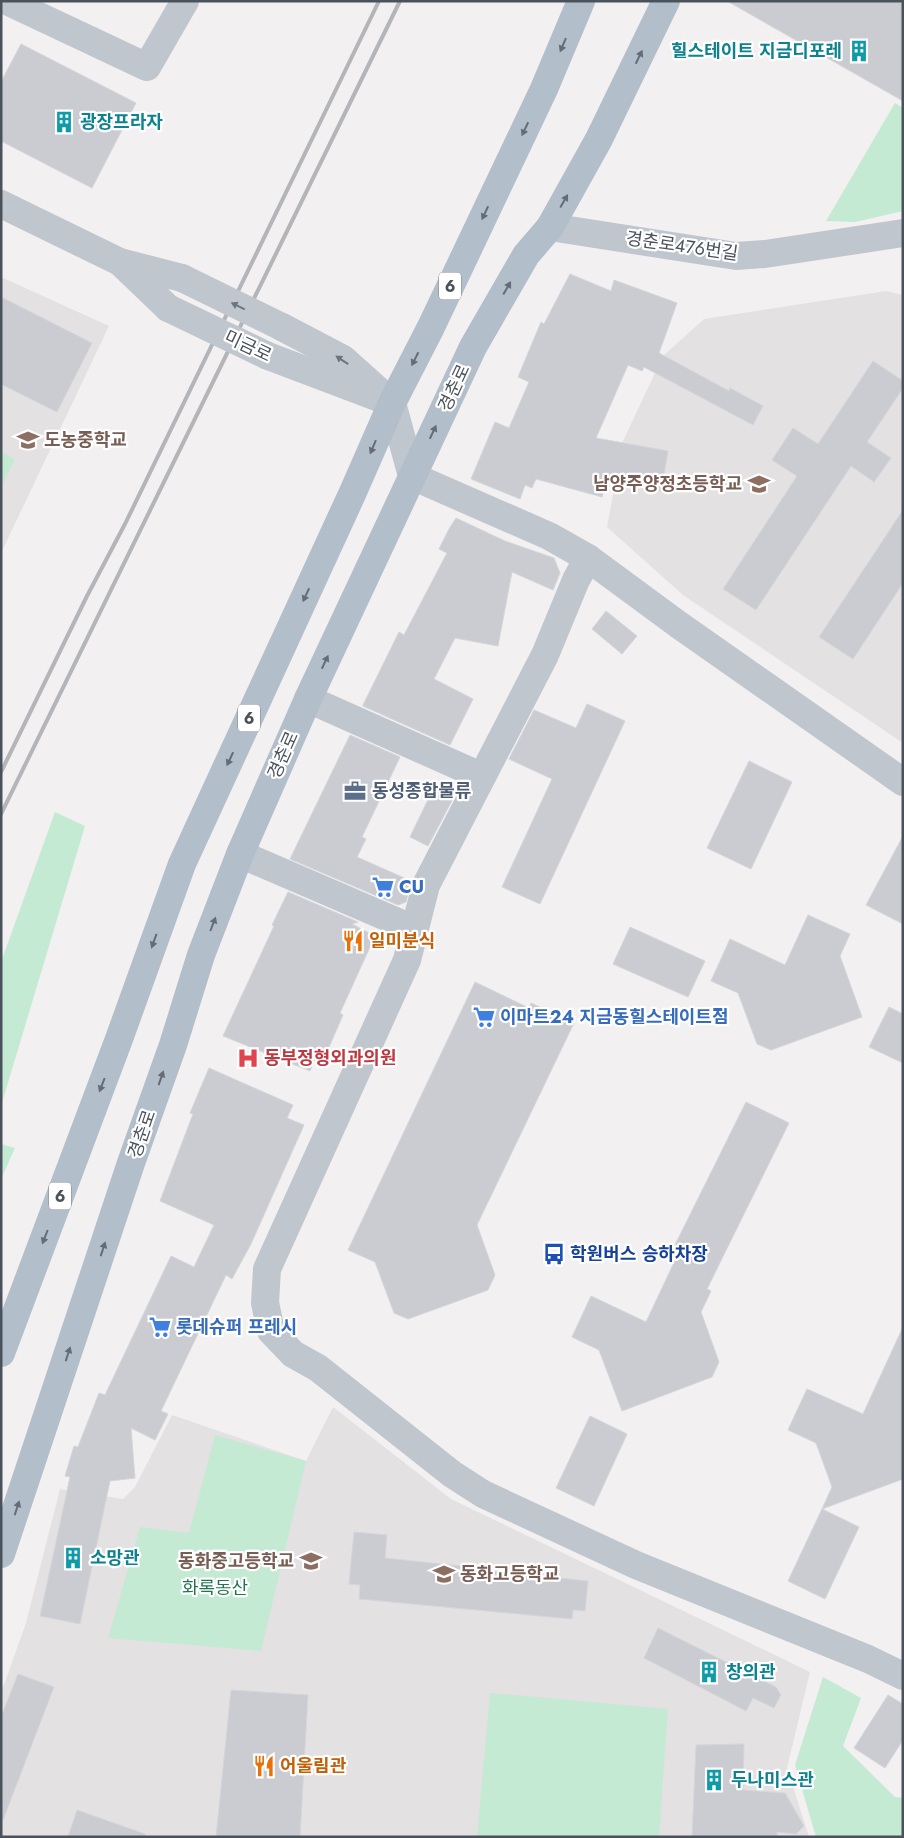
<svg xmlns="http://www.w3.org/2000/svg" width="904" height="1838" viewBox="0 0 904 1838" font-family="Jost,'Noto Sans KR',sans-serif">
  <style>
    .education { fill: #e3e1e1 }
    .green { fill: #c4ead4 }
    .building { fill: #cbccd1; stroke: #d4d6da }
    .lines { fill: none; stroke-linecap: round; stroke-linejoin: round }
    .minor { stroke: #c0c6cd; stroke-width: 28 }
    .tertiary { stroke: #c0c6cd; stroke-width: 28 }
    .primary { stroke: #b3becb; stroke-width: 28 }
    .rail { stroke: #b3b5b9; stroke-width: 4 }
    .tertiary-bridge { stroke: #c0c6cd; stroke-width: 28 }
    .oneway { fill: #646d77 }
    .oneway2 { fill: #6d757d }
    .labels { text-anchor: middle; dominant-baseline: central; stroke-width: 4.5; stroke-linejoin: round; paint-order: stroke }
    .shield { fill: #fff; stroke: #80868c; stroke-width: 1 }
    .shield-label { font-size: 16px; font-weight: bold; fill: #4a525b }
    .culture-label { font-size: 18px; font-weight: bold; fill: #0d838f; stroke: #fff; text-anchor: start }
    .street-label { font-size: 18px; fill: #4a525b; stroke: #fff }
    .education-label { font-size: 18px; font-weight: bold; fill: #785e54; stroke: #fff; text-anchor: start }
    .service-label { font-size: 18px; font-weight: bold; fill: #4e5e75; stroke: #fff; text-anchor: start }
    .shop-label { font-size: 18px; font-weight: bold; fill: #366cbe; stroke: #fff; text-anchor: start }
    .food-label { font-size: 18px; font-weight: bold; fill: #c56008; stroke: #fff; text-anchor: start }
    .health-label { font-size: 18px; font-weight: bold; fill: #be3a42; stroke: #fff; text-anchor: start }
    .transit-label { font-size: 18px; font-weight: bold; fill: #164399; stroke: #fff; text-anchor: start }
    .park-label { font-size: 18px; fill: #227450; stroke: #fff }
  </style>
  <rect width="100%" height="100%" fill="#f2f0f0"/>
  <g class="education">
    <path d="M1,277L109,326L1,553Z"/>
    <path d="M886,291L903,295V743L683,595L607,527L623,441L663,356L704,319Z"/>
    <path d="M333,1407L451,1499L810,1672L787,1768L809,1837H1V1693L26,1623L60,1489L123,1499L135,1487L172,1415L306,1461Z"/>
  </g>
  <g class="green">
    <path d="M895,103L903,108V211L855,222L826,221Z"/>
    <path d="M1,452L15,459L1,487Z"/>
    <path d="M55,812L85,826L1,1106V962Z"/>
    <path d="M1,1144L15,1148L1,1179Z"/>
    <path d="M215,1435L306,1461L261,1651L108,1638L140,1527L189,1533Z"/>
    <path d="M823,1677L861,1698L843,1746L895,1797L903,1798V1837H816L795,1765Z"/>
    <path d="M490,1693L668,1709L659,1837H477Z"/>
  </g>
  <g class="building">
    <path d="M727,1H903V101Z"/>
    <path d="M21,44L136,103L92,188L1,141V82Z"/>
    <path d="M570,274L611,291L614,280L677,303L659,353L729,391L730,388L763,406L753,425L644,367L642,371L628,365L596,438L668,451L661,491L606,482L602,497L536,479L532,488L525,485L520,499L471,479L495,422L509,428L529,382L518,377L541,322L544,324Z"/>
    <path d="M1,297L92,343L57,412L1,384Z"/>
    <path d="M873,361L903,381V388L867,442L891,458L874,482L851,466L756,610L723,589L797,476L772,460L793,428L818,444Z"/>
    <path d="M903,510V583L853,659L819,637Z"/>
    <path d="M456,518L505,541L554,558L560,573L553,590L512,572L498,646L455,638L434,679L473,699L450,745L363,706V705L399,632L404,635L447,553L439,549L449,529Z"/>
    <path d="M606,611L637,636L622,654L592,629Z"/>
    <path d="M587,704L625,721L540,904L502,887L552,779L509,759L534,710L576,728Z"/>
    <path d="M350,735L400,757L362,837L366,839L357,857L411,881L406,902L398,905L290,859Z"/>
    <path d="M749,761L792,782L751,869L707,848Z"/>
    <path d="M436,783L456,793L428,846L410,837Z"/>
    <path d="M903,836V924L866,905Z"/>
    <path d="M288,892L358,922L352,924L375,936L340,1013L343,1015L327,1052L319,1049L310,1071L223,1036L274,926L272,925Z"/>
    <path d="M808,915L850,934L840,956L862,1017L771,1050L757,1044L738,993L711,981L730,939L785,965Z"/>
    <path d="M630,927L705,961L688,997L613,964Z"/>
    <path d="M475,982L529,1008L531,1003L574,1023L477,1225L495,1275L488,1290L408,1319L394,1313L375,1262L348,1250Z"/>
    <path d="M889,1007L903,1014V1063L869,1047Z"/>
    <path d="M209,1068L293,1105L287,1118L304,1125L251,1244L232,1279L226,1275L161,1411L168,1414L155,1440L131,1428L135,1478L110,1481L80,1624L40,1616L70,1477L65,1476L74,1446L78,1447L99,1393L105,1395L171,1256L194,1267L214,1225L160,1201L193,1114L190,1113Z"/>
    <path d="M746,1102L789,1123L707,1289L711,1291L701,1312L719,1362L712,1377L622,1411L599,1350L572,1337L591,1296L646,1322L678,1254L672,1251Z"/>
    <path d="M903,1327V1479L822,1509L832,1487L816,1443L788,1430L807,1389L863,1414Z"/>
    <path d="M590,1416L627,1434L594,1506L556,1488Z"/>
    <path d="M822,1509L859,1527L825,1599L788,1581Z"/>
    <path d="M354,1532L387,1535L385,1558L479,1568V1570L588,1581L585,1611L573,1610L572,1619L359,1599L360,1585L349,1584Z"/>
    <path d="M658,1628L776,1687L781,1695L774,1708L753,1698L746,1711L644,1658Z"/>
    <path d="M18,1674L54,1687L3,1820H1V1717Z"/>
    <path d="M231,1690L308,1695L300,1837H216Z"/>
    <path d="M888,1695L903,1704V1740L885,1768L854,1748Z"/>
    <path d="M744,1744L743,1790L785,1793L804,1826L796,1834L777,1832V1837H692L696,1745Z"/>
    <path d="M77,1810L145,1834V1837H68Z"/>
  </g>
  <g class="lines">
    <g class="minor">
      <path d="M7,1L147,67L185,1"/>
      <path d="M550,227L736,256L765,254L903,233"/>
      <path d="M412,476L549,536L588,558L679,625L903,782"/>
      <path d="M588,558L576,580L545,655L426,885L407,960L267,1269L265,1303L271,1331L293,1354L318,1368L452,1474L483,1494L636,1565L868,1659L903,1676"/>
      <path d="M308,699L481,776"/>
      <path d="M240,854L414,929"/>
    </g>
    <g class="tertiary">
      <path d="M1,204L120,262L182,278"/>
      <path d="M121,263L168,308"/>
      <path d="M282,327L343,359L392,403L412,476"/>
      <path d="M268,356L379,398"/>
    </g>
    <g class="primary">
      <path d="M1,1353L119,1039L182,864L353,492L392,403L431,327L544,89L581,1"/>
      <path d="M1,1554L131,1163L173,1045L201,955L240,854L308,699L473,347L526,255L550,227L599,139L666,1"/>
    </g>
    <g class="rail">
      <path d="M1,772L87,596L125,524L379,1"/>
      <path d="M1,814L400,1"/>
    </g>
    <g class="tertiary-bridge">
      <path d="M182,278L282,327"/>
      <path d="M168,308L268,356"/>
    </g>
  </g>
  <defs><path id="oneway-solid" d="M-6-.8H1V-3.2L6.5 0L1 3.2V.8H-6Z" transform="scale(1.25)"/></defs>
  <g class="oneway">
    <use href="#oneway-solid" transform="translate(563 45) rotate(113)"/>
    <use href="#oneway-solid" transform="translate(639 57) rotate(-64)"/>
    <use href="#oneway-solid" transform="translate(525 129) rotate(115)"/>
    <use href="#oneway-solid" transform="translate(564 201) rotate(-60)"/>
    <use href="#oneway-solid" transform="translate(485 213) rotate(115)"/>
    <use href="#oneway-solid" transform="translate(507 288) rotate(-60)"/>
    <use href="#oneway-solid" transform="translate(415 359) rotate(117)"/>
    <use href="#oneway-solid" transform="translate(433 432) rotate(-65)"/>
    <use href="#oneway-solid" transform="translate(373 447) rotate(113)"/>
    <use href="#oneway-solid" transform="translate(306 595) rotate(115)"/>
    <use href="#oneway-solid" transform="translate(325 662) rotate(-65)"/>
    <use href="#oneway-solid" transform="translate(230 759) rotate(115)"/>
    <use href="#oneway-solid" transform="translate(213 924) rotate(-69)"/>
    <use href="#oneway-solid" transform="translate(154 941) rotate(110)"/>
    <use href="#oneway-solid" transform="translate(161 1078) rotate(-71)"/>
    <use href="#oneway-solid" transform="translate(102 1085) rotate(111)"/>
    <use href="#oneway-solid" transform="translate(45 1237) rotate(111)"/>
    <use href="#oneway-solid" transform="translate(103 1249) rotate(-72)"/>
    <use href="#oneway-solid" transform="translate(68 1354) rotate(-72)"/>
    <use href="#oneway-solid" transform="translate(17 1508) rotate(-72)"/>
  </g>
  <g class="oneway2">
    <use href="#oneway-solid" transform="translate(238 306) rotate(-154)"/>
    <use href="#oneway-solid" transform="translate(342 360) rotate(-146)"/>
  </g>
  <defs>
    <g id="building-bare" transform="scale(1.725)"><path d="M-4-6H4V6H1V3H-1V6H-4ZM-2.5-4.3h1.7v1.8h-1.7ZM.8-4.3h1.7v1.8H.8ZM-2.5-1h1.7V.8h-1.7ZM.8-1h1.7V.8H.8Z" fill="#0f9aa8" stroke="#fff" stroke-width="2.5" paint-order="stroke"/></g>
    <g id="school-bare" transform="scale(1.725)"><path d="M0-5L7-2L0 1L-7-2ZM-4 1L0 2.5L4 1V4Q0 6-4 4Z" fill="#8d6e63" stroke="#fff" stroke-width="2.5" paint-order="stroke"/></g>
    <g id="office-bare" transform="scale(1.725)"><path d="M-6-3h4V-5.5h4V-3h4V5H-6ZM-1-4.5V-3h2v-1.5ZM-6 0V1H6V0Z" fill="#5c6f8a" stroke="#fff" stroke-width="2.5" paint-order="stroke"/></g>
    <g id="supermarket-bare" transform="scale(1.725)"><path d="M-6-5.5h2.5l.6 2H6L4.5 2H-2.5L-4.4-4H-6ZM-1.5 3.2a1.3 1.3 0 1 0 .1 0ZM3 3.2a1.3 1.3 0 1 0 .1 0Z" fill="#3f7fe0" stroke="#fff" stroke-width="2.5" paint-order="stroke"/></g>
    <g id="restaurant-bare" transform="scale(1.725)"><path d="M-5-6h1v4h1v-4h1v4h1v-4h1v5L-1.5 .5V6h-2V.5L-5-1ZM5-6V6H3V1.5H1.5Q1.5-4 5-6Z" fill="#e8710a" stroke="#fff" stroke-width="2.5" paint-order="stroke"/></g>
    <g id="hospital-bare" transform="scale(1.725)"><path d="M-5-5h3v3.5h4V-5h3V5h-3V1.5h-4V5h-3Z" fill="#e0444e" stroke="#fff" stroke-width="2.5" paint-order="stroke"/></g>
    <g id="bus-bare" transform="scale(1.725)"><path d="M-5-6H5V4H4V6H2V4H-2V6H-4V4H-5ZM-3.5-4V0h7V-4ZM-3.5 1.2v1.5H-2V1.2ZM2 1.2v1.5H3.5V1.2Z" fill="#1a4fb4" stroke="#fff" stroke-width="2.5" paint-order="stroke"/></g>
  </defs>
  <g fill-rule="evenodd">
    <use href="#building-bare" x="859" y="51"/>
    <use href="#building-bare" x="64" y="122"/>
    <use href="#school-bare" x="28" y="440"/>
    <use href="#school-bare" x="759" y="484"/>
    <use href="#office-bare" x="355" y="791"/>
    <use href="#supermarket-bare" x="383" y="887"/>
    <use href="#restaurant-bare" x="353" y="941"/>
    <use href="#supermarket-bare" x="484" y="1017"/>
    <use href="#hospital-bare" x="248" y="1058"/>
    <use href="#bus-bare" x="554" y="1254"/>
    <use href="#supermarket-bare" x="160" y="1327"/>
    <use href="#building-bare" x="73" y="1558"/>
    <use href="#school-bare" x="311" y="1561"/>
    <use href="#school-bare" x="444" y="1574"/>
    <use href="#building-bare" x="709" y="1672"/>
    <use href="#restaurant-bare" x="264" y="1766"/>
    <use href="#building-bare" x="714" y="1780"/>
  </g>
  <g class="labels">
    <g class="shield">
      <rect x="439" y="272.5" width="22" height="27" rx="4"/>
      <rect x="238" y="704.5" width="22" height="27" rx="4"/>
      <rect x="49" y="1182.5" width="22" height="27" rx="4"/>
    </g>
    <g class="shield-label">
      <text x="450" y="286">6</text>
      <text x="249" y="718">6</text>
      <text x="60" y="1196">6</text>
    </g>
    <g class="culture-label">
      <text x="842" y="51" text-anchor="end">힐스테이트 지금디포레</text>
      <text x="80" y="122">광장프라자</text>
      <text x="90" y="1558">소망관</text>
      <text x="726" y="1672">창의관</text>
      <text x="731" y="1780">두나미스관</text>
    </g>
    <g class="street-label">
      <text transform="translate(682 246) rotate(8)">경춘로476번길</text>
      <text transform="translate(248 346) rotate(25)">미금로</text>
      <text transform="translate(454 388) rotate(-65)">경춘로</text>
      <text transform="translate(283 755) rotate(-66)">경춘로</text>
      <text transform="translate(142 1134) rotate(-71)">경춘로</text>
    </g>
    <g class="education-label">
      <text x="44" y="440">도농중학교</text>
      <text x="742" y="484" text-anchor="end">남양주양정초등학교</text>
      <text x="294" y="1561" text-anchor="end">동화중고등학교</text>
      <text x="460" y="1574">동화고등학교</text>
    </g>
    <g class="service-label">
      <text x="372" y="791">동성종합물류</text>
    </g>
    <g class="shop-label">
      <text x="399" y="887">CU</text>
      <text x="500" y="1017">이마트24 지금동힐스테이트점</text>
      <text x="176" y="1327">롯데슈퍼 프레시</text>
    </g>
    <g class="food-label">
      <text x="369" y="941">일미분식</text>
      <text x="280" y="1766">어울림관</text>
    </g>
    <g class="health-label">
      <text x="264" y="1058">동부정형외과의원</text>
    </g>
    <g class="transit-label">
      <text x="570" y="1254">학원버스 승하차장</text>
    </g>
    <g class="park-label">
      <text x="215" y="1588">화록동산</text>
    </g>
  </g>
  <rect width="904" height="1838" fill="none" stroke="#4a525b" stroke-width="5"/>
</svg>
